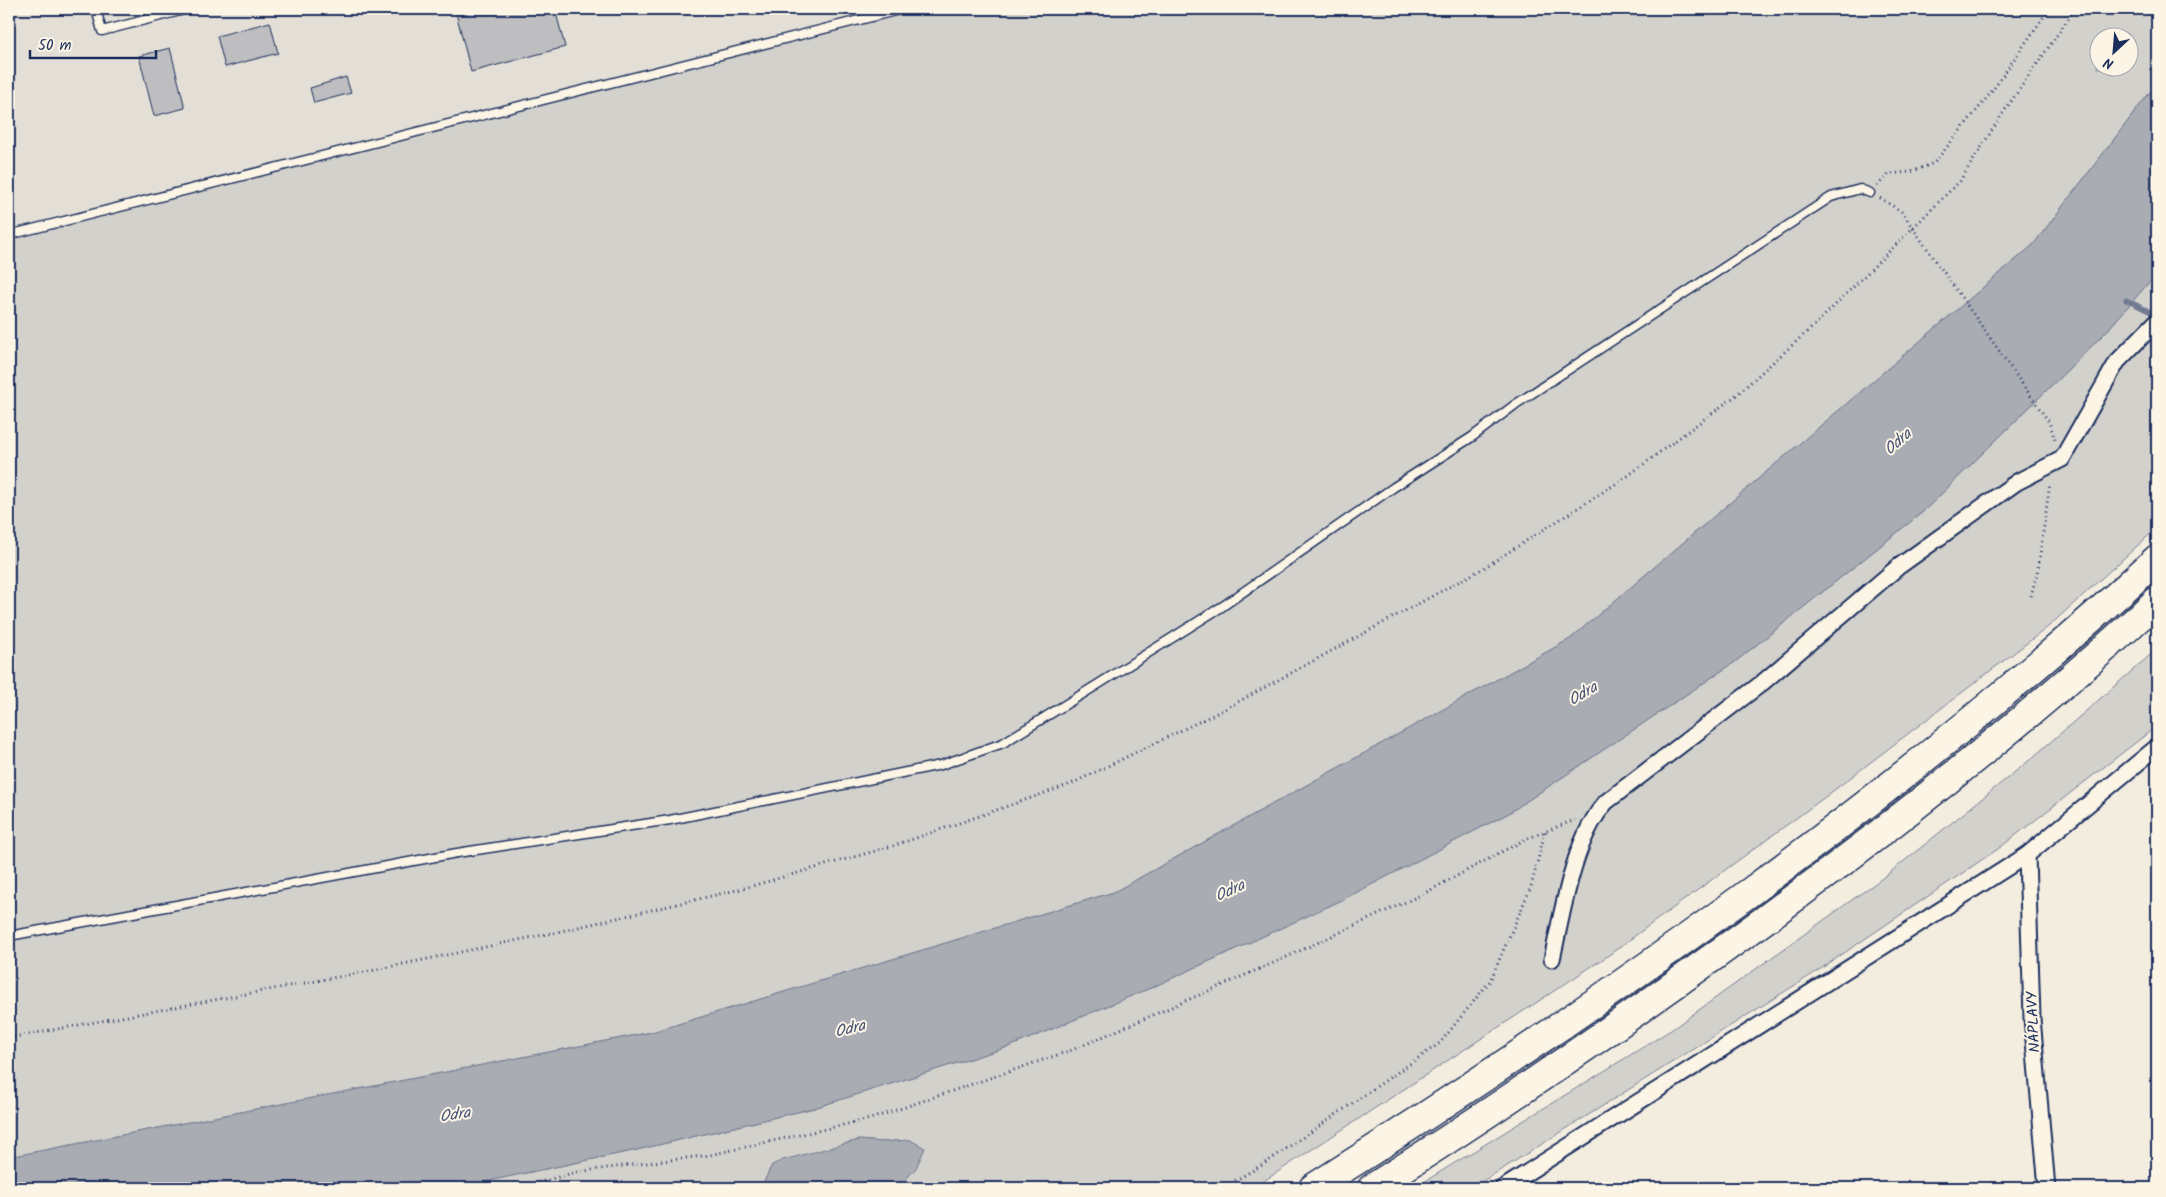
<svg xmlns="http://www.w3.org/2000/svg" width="2166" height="1197" viewBox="0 0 2166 1197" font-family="Kalam,sans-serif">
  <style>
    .built { fill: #e3dfd6 }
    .green { fill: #d3d1cc; stroke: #778095; fill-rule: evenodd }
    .water { fill: #a9acb3; stroke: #707a91 }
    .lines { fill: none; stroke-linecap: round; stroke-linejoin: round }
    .stream { stroke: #707a91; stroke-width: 5 }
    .building { fill: #bebec0; stroke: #1b2f5e }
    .lane-casing { stroke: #1b2f5e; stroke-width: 11 }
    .street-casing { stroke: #1b2f5e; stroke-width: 19 }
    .highway-casing { stroke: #1b2f5e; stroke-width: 31 }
    .path { stroke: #1b2f5e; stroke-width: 3; stroke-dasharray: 1 4; stroke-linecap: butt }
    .lane { stroke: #fcf5e5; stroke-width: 8 }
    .street { stroke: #fcf5e5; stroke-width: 15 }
    .highway { stroke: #fcf5e5; stroke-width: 28 }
    .labels { text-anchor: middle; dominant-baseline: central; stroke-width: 4; stroke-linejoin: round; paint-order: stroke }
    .street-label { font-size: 15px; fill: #1b2f5e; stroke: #fcf5e5 }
    .water-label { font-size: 16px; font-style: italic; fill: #465478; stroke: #fcf5e5 }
  </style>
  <rect width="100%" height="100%" fill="#f3ede0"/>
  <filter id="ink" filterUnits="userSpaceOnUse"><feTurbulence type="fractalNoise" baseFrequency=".02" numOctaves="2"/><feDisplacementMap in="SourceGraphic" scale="10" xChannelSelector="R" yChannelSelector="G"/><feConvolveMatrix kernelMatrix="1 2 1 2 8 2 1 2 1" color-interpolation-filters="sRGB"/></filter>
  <g filter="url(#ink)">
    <path class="built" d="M9,9H904L9,235Z"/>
    <g class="green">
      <path d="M903,9H2157V83L2033,245L1570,639L1114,892L652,1032L9,1157V235ZM2098,38H2128V68H2098Z"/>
      <path d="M2157,273V309L2153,312L2157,314V528L2048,627L1825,797L1606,957L1253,1188H898L924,1148L910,1140L882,1142L859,1140L772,1165L761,1188H454L637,1150L814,1108L1011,1046L1153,987L1342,900L1509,813L1735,662L1924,511L2106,332Z"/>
      <path d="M2157,649V726L1998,849L1816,972L1472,1188H1414L1671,1030L1888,874L2031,759Z"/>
    </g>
    <g class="water">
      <path d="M2157,83V273L2106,332L1924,511L1735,662L1509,813L1342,900L1153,987L1011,1046L814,1108L637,1150L454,1188H9V1157L652,1032L1114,892L1570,639L2033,245Z"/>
      <path d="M859,1140L882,1142L910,1140L925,1148L916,1168L898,1188H761L772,1165L783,1160Z"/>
    </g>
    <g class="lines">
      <path class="stream" d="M2126,300L2153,313"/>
    </g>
    <g class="building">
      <path d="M455,9H555L565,47L471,72Z"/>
      <path d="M270,22L278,53L225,67L217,36Z"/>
      <path d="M170,48L185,108L154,116L139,56Z"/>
      <path d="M346,77L351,93L314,103L310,88Z"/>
    </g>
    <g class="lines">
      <g class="lane-casing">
        <g id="lane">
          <path d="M96,9L102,31L188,9"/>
          <path d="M9,235L903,9"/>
          <path d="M9,936L457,853L670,820L941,765L1003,743L1097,685L1223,606L1394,487L1472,437L1516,404L1831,197L1860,189L1870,193"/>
        </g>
      </g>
      <g class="street-casing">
        <g id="street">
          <path d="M2027,855L2032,1018L2047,1188"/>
          <path d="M1552,959C1563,911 1573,840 1606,802L1762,683L1898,567L2017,482L2062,459L2117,362L2157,321"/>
          <path d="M1503,1188L2027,855L2157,747"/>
        </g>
      </g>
      <g class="highway-casing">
        <g id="highway">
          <path d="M1313,1188C1608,1002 1900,796 2157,559"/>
          <path d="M1372,1188C1507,1103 1638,1012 1767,918C1902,819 2034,715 2157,601"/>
        </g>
      </g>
      <g class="path">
        <path d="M1877,186L1889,174L1911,172L1934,163L1990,94L2049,9"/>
        <path d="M1880,198L1902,212L1912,227L2049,422L2055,440"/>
        <path d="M2031,596L2038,569L2050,483"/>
        <path d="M9,1038L370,971L557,932L741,889L896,845L1071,784L1225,709L1482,569L1625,478L1734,397L1817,323L1960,181L2001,116L2075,9"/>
        <path d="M519,1188L576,1172L710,1155L870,1119L1072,1050L1278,961L1423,894L1526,839L1575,820"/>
        <path d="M1222,1188L1264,1164L1440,1043L1490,981L1531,887L1545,832"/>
      </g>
      <use href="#lane" class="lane"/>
      <use href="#street" class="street"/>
      <use href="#highway" class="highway"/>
    </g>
  </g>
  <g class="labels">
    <g class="street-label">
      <text transform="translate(2034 1022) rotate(-93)">NÁPLAVY</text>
    </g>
    <g class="water-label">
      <text transform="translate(1898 442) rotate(-42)">Odra</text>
      <text transform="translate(1583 694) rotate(-31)">Odra</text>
      <text transform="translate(1230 891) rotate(-25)">Odra</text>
      <text transform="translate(850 1029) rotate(-14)">Odra</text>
      <text transform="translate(455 1115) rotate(-9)">Odra</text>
    </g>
  </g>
  <rect width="2166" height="1197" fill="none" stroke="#fcf5e5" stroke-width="30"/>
  <rect x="15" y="15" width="2136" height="1167" fill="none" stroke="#1b2f5e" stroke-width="2" filter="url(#ink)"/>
  <g transform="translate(2114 52) rotate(206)"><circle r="24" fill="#fcf5e5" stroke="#a2a6af"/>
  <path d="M0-4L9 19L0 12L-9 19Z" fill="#1b2f5e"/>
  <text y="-8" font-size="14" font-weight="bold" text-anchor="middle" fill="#1b2f5e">N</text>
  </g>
  <path d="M30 50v8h126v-8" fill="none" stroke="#1b2f5e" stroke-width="2.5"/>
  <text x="38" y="50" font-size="15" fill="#1b2f5e" stroke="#fcf5e5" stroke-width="4" paint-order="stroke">50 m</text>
</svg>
